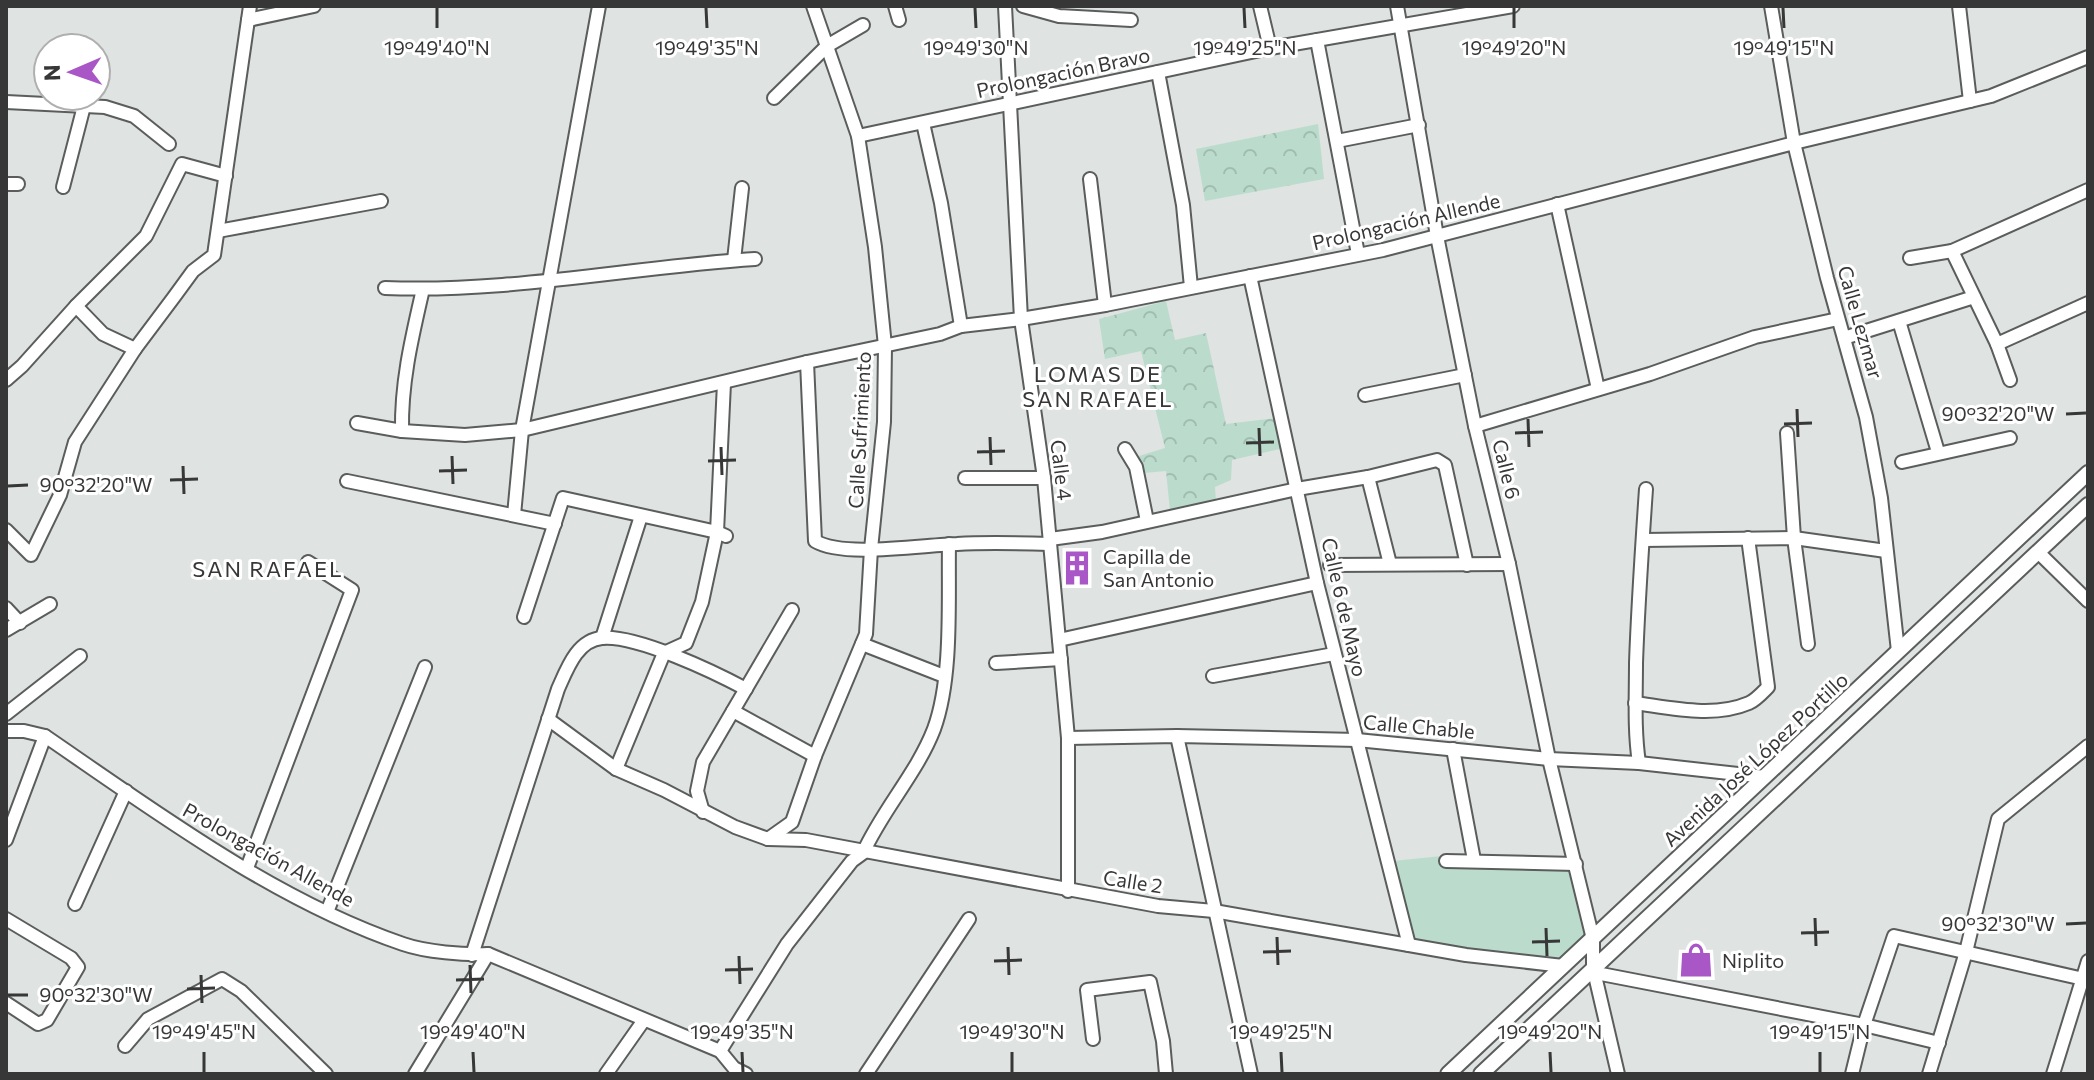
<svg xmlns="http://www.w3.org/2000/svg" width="2094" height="1080" viewBox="0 0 2094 1080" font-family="Commissioner,sans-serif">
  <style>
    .park { fill: url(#park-crowns) }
    .pitch { fill: #bbdccd }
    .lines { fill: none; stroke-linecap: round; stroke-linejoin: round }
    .minor-casing { stroke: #5a5d5b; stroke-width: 16 }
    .major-casing { stroke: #5a5d5b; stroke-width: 18 }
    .minor { stroke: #fff; stroke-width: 12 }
    .major { stroke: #fff; stroke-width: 14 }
    .ticks { fill: none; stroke: #363736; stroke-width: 3 }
    .labels { text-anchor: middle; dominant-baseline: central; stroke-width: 6; stroke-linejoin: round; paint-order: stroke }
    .street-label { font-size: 20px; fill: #363736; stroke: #fff }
    .poi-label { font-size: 20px; fill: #363736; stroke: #fff; text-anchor: start }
    .neighbourhood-label { font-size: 22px; letter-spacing: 2px; fill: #363736; stroke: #fff }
    .ticks-label { font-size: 20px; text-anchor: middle; fill: #363736; stroke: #fff; stroke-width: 6; stroke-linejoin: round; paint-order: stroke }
  </style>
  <defs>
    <pattern id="park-crowns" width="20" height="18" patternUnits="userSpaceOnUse" patternTransform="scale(2)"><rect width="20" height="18" fill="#bbdccd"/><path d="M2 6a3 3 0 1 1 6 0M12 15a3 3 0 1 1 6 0" fill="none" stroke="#a1bdb1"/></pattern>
  </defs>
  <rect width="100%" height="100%" fill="#dfe3e1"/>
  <g class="park">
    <path d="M1318,124L1324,179L1205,201L1196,149Z"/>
    <path d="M1166,301L1175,340L1206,333L1226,424L1277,418L1284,448L1232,460L1231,480L1215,487L1216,503L1170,511L1166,471L1144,473L1139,456L1165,448L1141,351L1105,359L1099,319Z"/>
  </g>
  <path class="pitch" d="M1442,856L1444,860L1575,865L1592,939L1563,966L1412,942L1393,861Z"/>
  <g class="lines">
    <g class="minor-casing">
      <g id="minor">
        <path d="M895,6L899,20"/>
        <path d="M1005,6L1021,319L1044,478L1068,738V891"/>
        <path d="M1023,6L1059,16L1131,20"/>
        <path d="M1260,6L1270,48"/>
        <path d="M1397,6L1437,236L1475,426L1509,564L1549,759L1593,939V967L1618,1074"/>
        <path d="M1771,6L1794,143L1827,278L1866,417L1881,498L1898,651"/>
        <path d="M1959,6L1970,101"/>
        <path d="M248,20L314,6"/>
        <path d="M1317,40L1358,254"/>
        <path d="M1158,72L1183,205L1191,287"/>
        <path d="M774,98L827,46L863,25"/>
        <path d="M6,102L105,107L134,116L169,144"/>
        <path d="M923,123L941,203L961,326"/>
        <path d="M858,136L1270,48L1513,6"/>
        <path d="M1337,141L1419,125"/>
        <path d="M1090,179L1105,305"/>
        <path d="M6,184H18"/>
        <path d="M63,187L84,106"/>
        <path d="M1557,204L1598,389"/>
        <path d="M218,231L381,201"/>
        <path d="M1952,251L1997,344L2010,380"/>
        <path d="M1910,258L1952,251L2088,190"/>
        <path d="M734,260L742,188"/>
        <path d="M1250,276L1317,583L1409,945"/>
        <path d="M385,288C509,293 632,267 755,259"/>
        <path d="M76,306L103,334L135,349"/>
        <path d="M1899,321L1938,452"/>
        <path d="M1844,338L1974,297"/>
        <path d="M1997,344L2088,303"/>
        <path d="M807,362L815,541C843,558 922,545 957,544C988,542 1019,543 1050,544"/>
        <path d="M6,380L22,366L76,306L146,236L182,164L226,176"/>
        <path d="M1365,395L1465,375"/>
        <path d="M357,423L402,431L465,435L522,430L807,362L940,334L961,326L1021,319L1105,305L1383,250L1794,143L1991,96L2088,57"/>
        <path d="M1475,426L1650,374L1755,337L1838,319"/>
        <path d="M402,431C401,382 412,337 423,289"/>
        <path d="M1787,433L1794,538L1808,644"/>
        <path d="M1125,449L1136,467L1147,521"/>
        <path d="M1902,462L2010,438"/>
        <path d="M1368,477L1390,564"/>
        <path d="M965,478H1044"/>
        <path d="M347,481L555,524"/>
        <path d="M514,515L522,430L599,6"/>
        <path d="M6,530L31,555L60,495L75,442L135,349L174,297L193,271L214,255L250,6"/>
        <path d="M1050,539L1102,532L1297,489L1368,477L1437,460L1445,465L1467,565"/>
        <path d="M1643,540L1794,538L1886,551"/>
        <path d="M2039,553L2088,601"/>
        <path d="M1330,565L1509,564"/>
        <path d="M6,608L20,623"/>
        <path d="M524,617L563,498L717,532L726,536"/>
        <path d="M6,630L50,604"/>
        <path d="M602,638C637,635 714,672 746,689"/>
        <path d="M1059,640L1317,583"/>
        <path d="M862,644L944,676"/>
        <path d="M996,663L1061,659"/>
        <path d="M1213,676L1334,654"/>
        <path d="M1635,703C1672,708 1714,718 1749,703C1756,700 1763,692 1768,687L1748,538"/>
        <path d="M733,711L815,756"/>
        <path d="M6,714L80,656"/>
        <path d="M548,719L616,769L664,790L735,827L768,839L806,840L1158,906L1214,911L1466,955L1563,966"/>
        <path d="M6,731H24L45,736C156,812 276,901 403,944C426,952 464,955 488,954L720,1051L734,1068L746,1074"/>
        <path d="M1177,736L1251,1074"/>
        <path d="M1068,738L1177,736L1357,740L1549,759L1639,763L1765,777"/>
        <path d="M1453,749L1474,860"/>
        <path d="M1639,763C1634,729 1636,697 1636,663C1638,605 1642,547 1646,489"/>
        <path d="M616,769L664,653L686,643L702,602L717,532L724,383"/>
        <path d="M703,812L697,791L703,762L792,610"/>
        <path d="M768,839L792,822L815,756L866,634L871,549L884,422L885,346L875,247L858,136L813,6"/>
        <path d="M6,840L45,736"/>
        <path d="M1446,861L1576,864"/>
        <path d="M247,868L352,590L308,562"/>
        <path d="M75,904L126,791"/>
        <path d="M327,912L425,667"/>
        <path d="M6,919L71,958L78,967L47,1020L38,1024L6,1003"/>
        <path d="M472,955L558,689C567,669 577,640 602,638L641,516"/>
        <path d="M1596,973L1864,1025L1939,1043"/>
        <path d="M1093,1039L1087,990L1150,982L1163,1041L1166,1074"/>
        <path d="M125,1046L148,1019L222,979L241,991L326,1074"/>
        <path d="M720,1051L787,944L852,861L863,853C883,809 917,773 934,729C953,677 948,599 949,544"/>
        <path d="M415,1074L488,954"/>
        <path d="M606,1074L644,1020"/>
        <path d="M866,1074L969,919"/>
        <path d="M1852,1074L1864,1025L1894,936L2088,980"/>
        <path d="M1929,1074L1966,952L1998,819L2088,746"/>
        <path d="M2053,1074L2088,961"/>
      </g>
    </g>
    <g class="major-casing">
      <g id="major">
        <path d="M1448,1074L2088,473"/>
        <path d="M1481,1074L2088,505"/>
      </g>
    </g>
    <use href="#minor" class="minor"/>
    <use href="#major" class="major"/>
  </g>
  <path class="ticks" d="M437,8V28M706,8L707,28M975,8L976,28M1244,8L1245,28M1514,8V28M1783,8L1784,28M1797,409L1798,437M2066,414L2086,413M1528,419L1529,447M1784,424L1812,423M1259,428L1260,456M1515,433L1543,432M990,437L991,465M1246,443L1274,442M721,447L722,475M977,452L1005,451M452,456L453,484M708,461L736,460M183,466L184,494M439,471L467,470M170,480L198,479M8,486L28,485M1815,918L1816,946M2066,924L2086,923M1546,928L1547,956M1801,933L1829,932M1277,937L1278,965M1532,942L1560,941M1008,947L1009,975M1263,952L1291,951M739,956L740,984M994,961L1022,960M470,965L471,993M725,970L753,969M201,975L202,1003M456,980L484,979M187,989L215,988M8,995H28M204,1052V1072M473,1052L474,1072M742,1052L743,1072M1012,1052V1072M1281,1052L1282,1072M1550,1052L1551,1072M1820,1052V1072"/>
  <defs>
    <g id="building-bare" transform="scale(2.76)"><path d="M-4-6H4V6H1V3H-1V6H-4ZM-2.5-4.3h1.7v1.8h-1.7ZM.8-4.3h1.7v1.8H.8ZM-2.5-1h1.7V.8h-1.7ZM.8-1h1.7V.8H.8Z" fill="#a956c6" stroke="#fff" stroke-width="2.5" paint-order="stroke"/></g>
    <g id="shop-bare" transform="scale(2.76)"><path d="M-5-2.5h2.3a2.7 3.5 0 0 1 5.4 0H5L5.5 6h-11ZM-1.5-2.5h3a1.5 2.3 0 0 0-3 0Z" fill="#a956c6" stroke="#fff" stroke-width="2.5" paint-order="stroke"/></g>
  </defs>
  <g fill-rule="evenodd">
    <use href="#building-bare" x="1077" y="568"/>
    <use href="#shop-bare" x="1696" y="960"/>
  </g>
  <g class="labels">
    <g class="street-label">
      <text transform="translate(1063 72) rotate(-12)">Prolongación Bravo</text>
      <text transform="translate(1406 221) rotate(-13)">Prolongación Allende</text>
      <text transform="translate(1861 322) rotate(74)">Calle Lezmar</text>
      <text transform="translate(859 430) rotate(-87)">Calle Sufrimiento</text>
      <text transform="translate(1507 469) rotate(76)">Calle 6</text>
      <text transform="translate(1062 470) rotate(83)">Calle 4</text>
      <text transform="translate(1345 607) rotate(77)">Calle 6 de Mayo</text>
      <text transform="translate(1419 726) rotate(5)">Calle Chable</text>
      <text transform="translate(1755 759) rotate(-43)">Avenida José López Portillo</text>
      <text transform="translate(269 854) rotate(29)">Prolongación Allende</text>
      <text transform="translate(1133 881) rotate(9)">Calle 2</text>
    </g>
    <g class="poi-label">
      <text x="1103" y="556">Capilla de<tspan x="1103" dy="23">San Antonio</tspan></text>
      <text x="1722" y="960">Niplito</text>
    </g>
    <g class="neighbourhood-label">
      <text x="1098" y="373">LOMAS DE<tspan x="1098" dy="25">SAN RAFAEL</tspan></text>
      <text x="268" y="568">SAN RAFAEL</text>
    </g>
  </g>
  <g class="ticks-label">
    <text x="437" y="55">19°49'40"N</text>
    <text x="707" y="55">19°49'35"N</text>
    <text x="976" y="55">19°49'30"N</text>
    <text x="1245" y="55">19°49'25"N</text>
    <text x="1514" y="55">19°49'20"N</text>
    <text x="1784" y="55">19°49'15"N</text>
    <text x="1998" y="421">90°32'20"W</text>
    <text x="96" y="492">90°32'20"W</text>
    <text x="1998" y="931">90°32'30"W</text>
    <text x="96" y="1002">90°32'30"W</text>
    <text x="204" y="1039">19°49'45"N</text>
    <text x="473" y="1039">19°49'40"N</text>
    <text x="742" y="1039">19°49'35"N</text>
    <text x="1012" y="1039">19°49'30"N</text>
    <text x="1281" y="1039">19°49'25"N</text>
    <text x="1550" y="1039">19°49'20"N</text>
    <text x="1820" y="1039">19°49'15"N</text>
  </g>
  <rect width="2094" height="1080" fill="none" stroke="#363736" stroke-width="16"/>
  <g transform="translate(72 72) rotate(268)"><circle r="38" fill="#ffffff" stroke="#afafaf" stroke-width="2"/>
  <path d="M0-6L14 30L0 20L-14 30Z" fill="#a956c6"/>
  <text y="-12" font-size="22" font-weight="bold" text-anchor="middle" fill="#363736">N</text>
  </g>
</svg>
